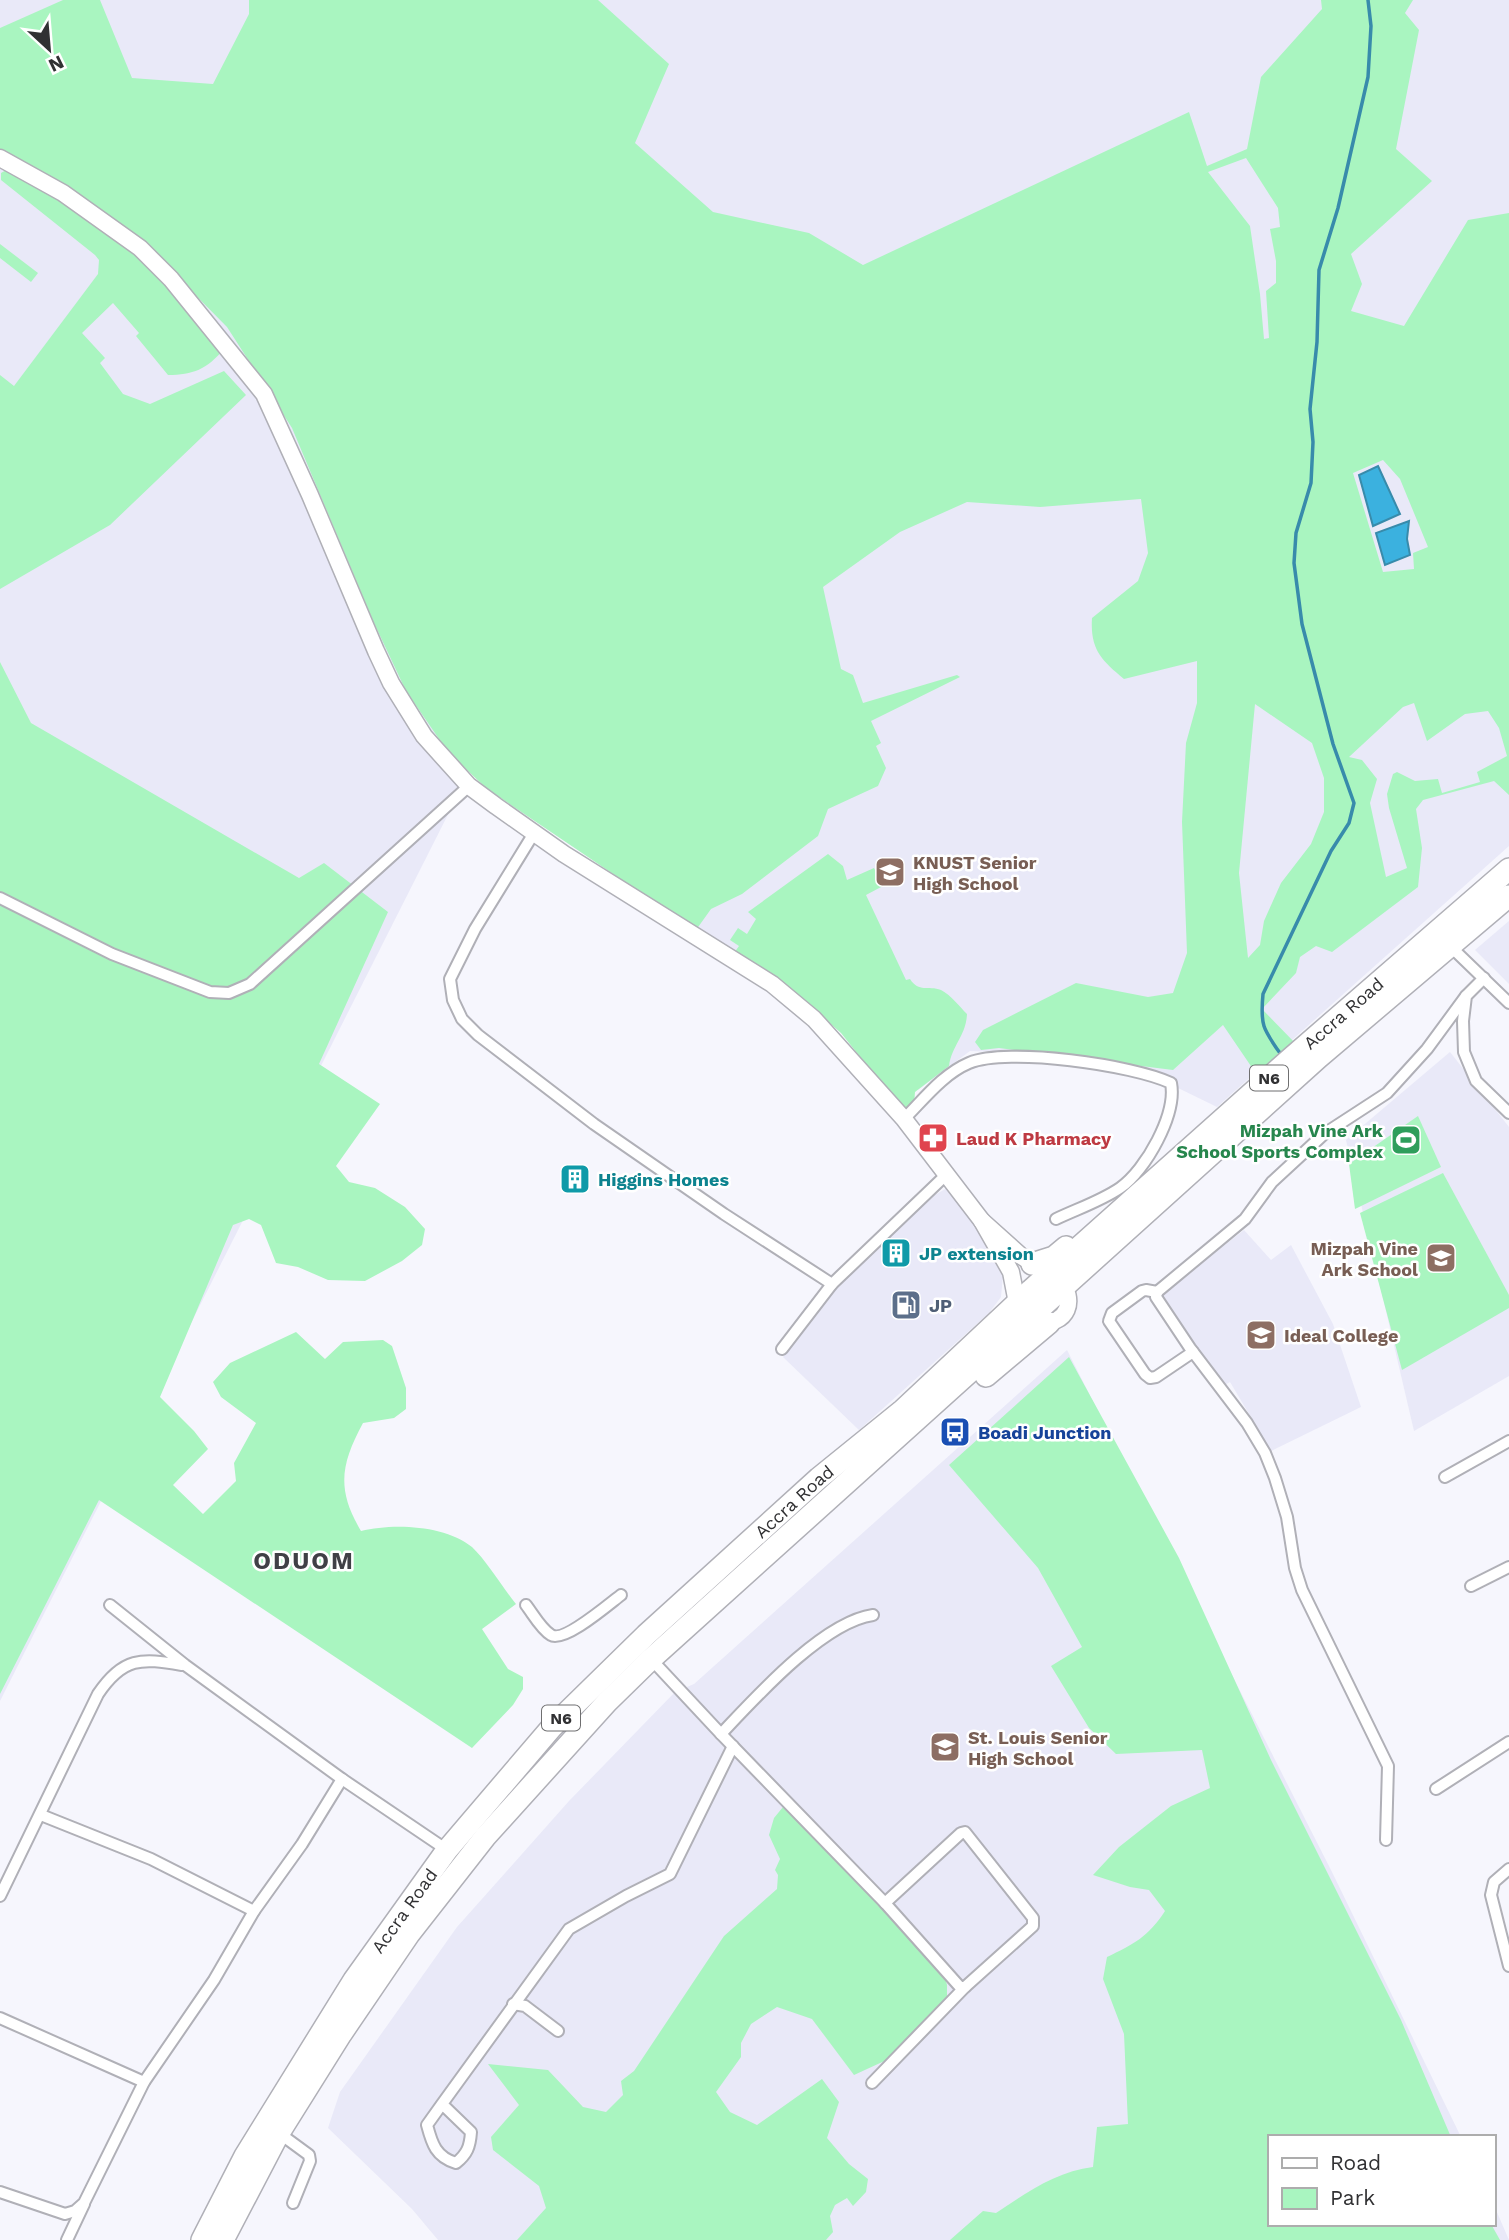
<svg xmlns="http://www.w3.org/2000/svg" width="1509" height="2240" viewBox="0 0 1509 2240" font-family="'Work Sans',sans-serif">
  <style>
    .built { fill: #e9e9f8 }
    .green { fill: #a9f5c0; fill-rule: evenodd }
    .water { fill: #3bb1df; stroke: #388bab; stroke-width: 2 }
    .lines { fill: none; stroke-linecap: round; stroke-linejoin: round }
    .stream { stroke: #388bab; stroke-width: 3.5 }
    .street-casing { stroke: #b0b0b7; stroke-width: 14 }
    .secondary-casing { stroke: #b0b0b7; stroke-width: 19 }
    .highway-casing { stroke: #b0b0b7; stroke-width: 24 }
    .street { stroke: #fff; stroke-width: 10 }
    .secondary { stroke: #fff; stroke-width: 16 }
    .highway { stroke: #fff; stroke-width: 21 }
    .labels { text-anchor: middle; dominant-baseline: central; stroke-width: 5; stroke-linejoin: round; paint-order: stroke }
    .shield { fill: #fff; stroke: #6f6f70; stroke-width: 2 }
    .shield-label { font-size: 16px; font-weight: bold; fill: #313133 }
    .education-label { font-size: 18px; font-weight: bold; fill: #785e54; stroke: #fff; text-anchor: start }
    .street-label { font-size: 18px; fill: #313133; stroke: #fff }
    .leisure-label { font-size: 18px; font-weight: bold; fill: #27864d; stroke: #fff; text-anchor: end }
    .health-label { font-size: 18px; font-weight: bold; fill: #be3a42; stroke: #fff; text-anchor: start }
    .culture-label { font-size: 18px; font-weight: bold; fill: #0d838f; stroke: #fff; text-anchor: start }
    .service-label { font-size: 18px; font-weight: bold; fill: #4e5e75; stroke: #fff; text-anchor: start }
    .transit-label { font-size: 18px; font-weight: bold; fill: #164399; stroke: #fff; text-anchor: start }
    .district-label { font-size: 24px; font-weight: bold; letter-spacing: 2px; fill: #404046; stroke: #fff }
  </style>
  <rect width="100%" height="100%" fill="#f6f6fd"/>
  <g class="built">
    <path d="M0,0H1509V846L1217,1107L1133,1066L1025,1053L970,1051L918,1090L783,978L683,922L471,769L0,1701Z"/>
    <path d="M1509,921V984L1475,950Z"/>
    <path d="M1450,1052L1509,1127V1376L1414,1431L1346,1140Z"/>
    <path d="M947,1188L989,1243L1003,1275L1001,1297L989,1313L859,1430L783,1357L830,1294L924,1201Z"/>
    <path d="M1244,1230L1271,1260L1291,1245L1333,1324L1361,1407L1271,1451L1230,1382L1223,1386L1159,1296Z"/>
    <path d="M1067,1350L1332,1872L1461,2137H1269V2224H1493V2203L1509,2240H438L412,2209L328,2128L340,2092L457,1927L569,1801L675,1692L694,1684Z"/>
  </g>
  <g class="green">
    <path d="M63,0H100L132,78L213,84L249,14V0H598L669,64L635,143L713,212L809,233L863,265L1189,112L1207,166L1247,149L1261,77L1322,9L1321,0H1413L1405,13L1419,30L1396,149L1432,181L1351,254L1362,284L1351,311L1404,326L1468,220L1509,213V795L1494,781L1423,800L1416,809L1422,848L1418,887L1332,952L1316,946L1300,957L1296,973L1262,1009L1296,1044L1257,1075L1223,1025L1173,1070L999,1048L981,1050L975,1042L983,1030L1076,983L1148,997L1173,993L1187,953L1182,822L1186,743L1197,703V661L1124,679C1101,660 1090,649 1092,618L1138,581L1148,553L1141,499L1040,507L967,502L900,532L823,587L841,669L853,675L863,703L957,675L960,677L871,721L881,743L876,746L886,768L878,786L828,809L818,836L742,894L711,909L696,930L486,788L448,752L406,691L374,623L292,428L227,327L145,244L61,185L0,150V28ZM1246,158L1278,208L1280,227L1270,229L1276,261V283L1266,291L1269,338L1264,339L1260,294L1250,226L1208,172ZM1383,460L1400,479L1428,547L1413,553L1414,569L1383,572L1353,473ZM1414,703L1427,741L1465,714L1488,711L1499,728L1507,756L1477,772L1480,782L1442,793L1438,779L1415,781L1397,772L1393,774L1387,794L1389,808L1407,868L1386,877L1370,803L1377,779L1362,760L1349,757L1403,707ZM1255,704L1312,743L1324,778V812L1311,844L1281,883L1264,921L1260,945L1248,958L1239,873Z"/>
    <path d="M8,169L90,220L148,265L223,350C207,369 193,375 168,375L136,336L139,333L113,303L82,333L105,358L100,363L123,394L150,404L224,371L246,395L110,525L0,589V375L14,386L98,274L99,260L95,255L1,180V173Z"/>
    <path d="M0,244L38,273L31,282L0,258Z"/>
    <path d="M0,662L31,723L299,878L324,863L388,912L319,1064L380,1104L336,1166L349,1182L375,1188L405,1207L425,1229L422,1245L402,1261L365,1281L328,1280L298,1267L276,1263L261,1225L249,1219L233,1225L160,1397L194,1431L208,1449L173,1485L203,1514L236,1481L234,1463L256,1423L221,1397L213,1382L230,1363L296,1332L325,1359L343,1342L383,1340L392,1346L406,1388V1409L394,1418L363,1423C341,1464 336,1489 361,1531C393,1523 445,1525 472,1547C486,1560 503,1588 516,1604L482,1629L508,1669L523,1677V1689L513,1705L472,1748L99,1500L0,1694Z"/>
    <path d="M828,854L843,866L847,880L874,868L883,886L866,895L906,980L910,979C919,993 928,985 941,990C951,995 959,1006 967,1014C966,1036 952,1045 949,1066L915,1092L914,1105L904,1112L841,1033L792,990L734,953L739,946L730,940L738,928L747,934L756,919L748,912Z"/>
    <path d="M1418,1116L1441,1167L1355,1209L1349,1164Z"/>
    <path d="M1443,1173L1509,1295V1308L1402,1370L1360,1213Z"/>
    <path d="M1069,1357L1179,1558L1271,1760L1401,2020L1451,2137H1269V2224H1491L1500,2240H950L983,2211L996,2213C1026,2193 1057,2171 1093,2167L1097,2127L1128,2124L1124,2034L1103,1979L1107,1957C1134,1944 1148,1937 1165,1911L1149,1890L1130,1887L1093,1875L1119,1847L1171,1806L1210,1788L1202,1750L1116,1754L1089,1728L1051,1666L1082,1647L1038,1568L949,1465Z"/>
    <path d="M783,1807L841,1862L944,1974L947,1985V1996L891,2058L854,2075L812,2019L777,2007L751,2024L741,2043V2057L716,2092L730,2112L757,2125L822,2079L839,2102L827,2138L849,2164L868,2179L866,2192L853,2206L847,2198L835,2205L830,2216L833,2232L826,2240H517L546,2208L539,2186L493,2150L491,2137L519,2105L488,2064L548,2070L583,2107L606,2112L623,2095L621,2081L634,2071L724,1936L777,1889L778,1875L775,1870L780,1859L769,1835L774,1818Z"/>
  </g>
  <g class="water">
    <path d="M1378,466L1400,514L1373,526L1359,475Z"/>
    <path d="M1409,521L1407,539L1410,555L1385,565L1376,533Z"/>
  </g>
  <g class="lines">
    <path class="stream" d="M1282,1056C1263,1029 1260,1026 1263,994L1331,851L1349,823L1354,803L1333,744L1302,624L1294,563L1296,533L1311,483L1313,442L1310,409L1317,342L1319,270L1338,208L1368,77L1371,26L1368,0"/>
    <g class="street-casing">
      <g id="street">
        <path d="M534,833L475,929L450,979L453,1000L462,1019L478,1035L594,1124L724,1214L832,1284"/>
        <path d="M0,898L112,954L210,992L229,993L250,984L469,786"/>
        <path d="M1450,946L1509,1003"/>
        <path d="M1484,978L1466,996L1463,1021L1464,1052L1476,1081L1509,1113"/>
        <path d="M904,1119C924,1099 943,1074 969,1063C1008,1047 1133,1065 1171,1083C1177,1114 1146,1170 1120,1188C1101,1201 1077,1209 1056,1219"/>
        <path d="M1157,1292L1156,1297L1190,1348L1247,1423L1265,1453L1275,1478L1287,1517L1295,1568L1302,1590L1388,1766L1386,1840"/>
        <path d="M1157,1292L1245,1219L1272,1182L1324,1134L1387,1093L1427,1049L1466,996"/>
        <path d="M1157,1292L1146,1290L1142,1291L1112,1313L1109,1321L1145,1374L1150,1378L1156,1377L1193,1352"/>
        <path d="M782,1349L832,1284L947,1174"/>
        <path d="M1445,1477L1509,1441"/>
        <path d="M1471,1586L1509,1567"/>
        <path d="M110,1605L185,1665L342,1779L447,1850"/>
        <path d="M526,1605C533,1614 541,1629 551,1635C564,1643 609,1604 621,1595"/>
        <path d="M651,1659L721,1734L885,1903L960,1987H965"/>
        <path d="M721,1734C755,1698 823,1622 873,1615"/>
        <path d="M1436,1789L1509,1742"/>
        <path d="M41,1815L151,1859L254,1911"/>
        <path d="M1509,1869L1494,1882L1491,1895L1509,1966"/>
        <path d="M0,1896L98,1694C123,1657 141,1658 182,1665"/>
        <path d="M513,2004L525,2006L558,2031"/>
        <path d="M0,2018L144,2082"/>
        <path d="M872,2083L965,1987L1033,1926V1918L965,1832L961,1833L885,1903"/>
        <path d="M442,2104L471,2132C470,2147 467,2154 456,2163C436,2157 432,2144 427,2125L442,2104L569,1929L626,1896L670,1874L733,1746"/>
        <path d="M279,2133L309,2155L310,2161L293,2203"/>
        <path d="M0,2192L65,2214L75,2211L84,2203L144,2082L214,1980L254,1911L302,1844L342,1779"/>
        <path d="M67,2240L84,2204"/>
      </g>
    </g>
    <g class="secondary-casing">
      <g id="secondary">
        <path d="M0,158L63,193L140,248L171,279L264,394L310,495L376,651L391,683L424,736L469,786L496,806L564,854L772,984L814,1019L904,1119L982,1221L1011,1272L1017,1303L1022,1309"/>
        <path d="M982,1221L1021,1256L1040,1268"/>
        <path d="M1038,1322C1068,1326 1077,1300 1059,1279"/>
      </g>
    </g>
    <g class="highway-casing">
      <g id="highway">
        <path d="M1032,1264L1054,1257L1066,1247"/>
        <path d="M986,1376L1049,1323"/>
        <path id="s1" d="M202,2240L245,2156L354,1980L447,1850L552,1727L646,1635L819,1478L903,1410L1031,1290L1290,1059L1509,869"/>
        <path d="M223,2240L279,2133L341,2034L409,1934L485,1837L607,1702L651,1659L1319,1057L1509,896"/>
      </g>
    </g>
    <use href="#street" class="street"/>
    <use href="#secondary" class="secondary"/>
    <use href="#highway" class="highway"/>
  </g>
  <defs>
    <g id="school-square" transform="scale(1.575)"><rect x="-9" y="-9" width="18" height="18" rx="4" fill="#8d6e63" stroke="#fff"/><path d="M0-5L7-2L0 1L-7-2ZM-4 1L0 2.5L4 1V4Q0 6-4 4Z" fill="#fff"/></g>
    <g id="pharmacy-square" transform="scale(1.575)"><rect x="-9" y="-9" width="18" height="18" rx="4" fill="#e0444e" stroke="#fff"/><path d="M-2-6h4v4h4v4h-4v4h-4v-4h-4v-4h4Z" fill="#fff"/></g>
    <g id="stadium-square" transform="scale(1.575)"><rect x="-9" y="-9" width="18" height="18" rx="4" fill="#2e9e5b" stroke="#fff"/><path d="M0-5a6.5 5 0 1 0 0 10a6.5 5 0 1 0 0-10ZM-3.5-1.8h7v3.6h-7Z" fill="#fff"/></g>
    <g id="building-square" transform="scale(1.575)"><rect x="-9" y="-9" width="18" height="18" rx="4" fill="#0f9aa8" stroke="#fff"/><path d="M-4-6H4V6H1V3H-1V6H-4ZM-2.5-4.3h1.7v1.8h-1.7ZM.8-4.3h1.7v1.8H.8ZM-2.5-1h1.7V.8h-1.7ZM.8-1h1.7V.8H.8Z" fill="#fff"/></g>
    <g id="fuel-square" transform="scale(1.575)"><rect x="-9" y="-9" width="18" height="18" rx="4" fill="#5c6f8a" stroke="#fff"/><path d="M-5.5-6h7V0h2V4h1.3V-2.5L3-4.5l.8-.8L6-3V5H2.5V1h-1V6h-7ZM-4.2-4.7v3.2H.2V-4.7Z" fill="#fff"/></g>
    <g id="bus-square" transform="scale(1.575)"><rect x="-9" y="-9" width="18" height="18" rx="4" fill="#1a4fb4" stroke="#fff"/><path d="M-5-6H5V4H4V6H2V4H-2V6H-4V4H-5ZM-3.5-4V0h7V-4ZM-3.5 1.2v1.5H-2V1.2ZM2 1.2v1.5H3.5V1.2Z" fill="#fff"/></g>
  </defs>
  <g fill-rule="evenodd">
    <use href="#school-square" x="890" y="872"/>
    <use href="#pharmacy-square" x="933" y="1138"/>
    <use href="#stadium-square" x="1406" y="1140"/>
    <use href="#building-square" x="575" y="1179"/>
    <use href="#building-square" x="896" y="1253"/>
    <use href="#school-square" x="1441" y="1258"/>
    <use href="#fuel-square" x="906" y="1305"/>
    <use href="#school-square" x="1261" y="1335"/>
    <use href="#bus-square" x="955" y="1432"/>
    <use href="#school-square" x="945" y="1747"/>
  </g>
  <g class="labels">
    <g class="shield">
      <rect x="1250" y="1065.5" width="38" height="25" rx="5"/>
      <rect x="542" y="1705.5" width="38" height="25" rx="5"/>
    </g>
    <g class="shield-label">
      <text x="1269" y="1078">N6</text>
      <text x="561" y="1718">N6</text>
    </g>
    <g class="education-label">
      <text x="913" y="862">KNUST Senior<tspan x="913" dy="21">High School</tspan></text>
      <text x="1418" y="1248" text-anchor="end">Mizpah Vine<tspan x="1418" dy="21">Ark School</tspan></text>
      <text x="1284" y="1335">Ideal College</text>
      <text x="968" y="1737">St. Louis Senior<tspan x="968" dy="21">High School</tspan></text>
    </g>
    <g class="street-label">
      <text stroke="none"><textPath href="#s1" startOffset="1689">Accra Road</textPath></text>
      <text stroke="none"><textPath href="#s1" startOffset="954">Accra Road</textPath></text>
      <text stroke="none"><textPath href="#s1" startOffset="387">Accra Road</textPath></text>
    </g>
    <g class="leisure-label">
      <text x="1383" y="1130">Mizpah Vine Ark<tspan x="1383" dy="21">School Sports Complex</tspan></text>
    </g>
    <g class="health-label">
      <text x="956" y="1138">Laud K Pharmacy</text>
    </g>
    <g class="culture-label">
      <text x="598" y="1179">Higgins Homes</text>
      <text x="919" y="1253">JP extension</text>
    </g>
    <g class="service-label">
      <text x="929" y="1305">JP</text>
    </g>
    <g class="transit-label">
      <text x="978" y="1432">Boadi Junction</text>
    </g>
    <g class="district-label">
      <text x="304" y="1561">ODUOM</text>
    </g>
  </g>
  <rect x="1268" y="2135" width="228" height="91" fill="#ffffff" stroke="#adadad" stroke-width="2"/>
  <rect x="1282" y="2158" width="35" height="10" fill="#ffffff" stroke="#adadad" stroke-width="2"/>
  <text x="1330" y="2170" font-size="21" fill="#313133">Road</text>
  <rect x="1282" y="2188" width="35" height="21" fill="#a9f5c0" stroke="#adadad" stroke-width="2"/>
  <text x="1330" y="2205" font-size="21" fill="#313133">Park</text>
  <g transform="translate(49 49) rotate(154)" stroke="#ffffff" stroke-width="5" paint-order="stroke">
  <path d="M0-5L12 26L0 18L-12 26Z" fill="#313133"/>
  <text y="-10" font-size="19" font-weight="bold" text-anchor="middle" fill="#313133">N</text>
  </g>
</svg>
